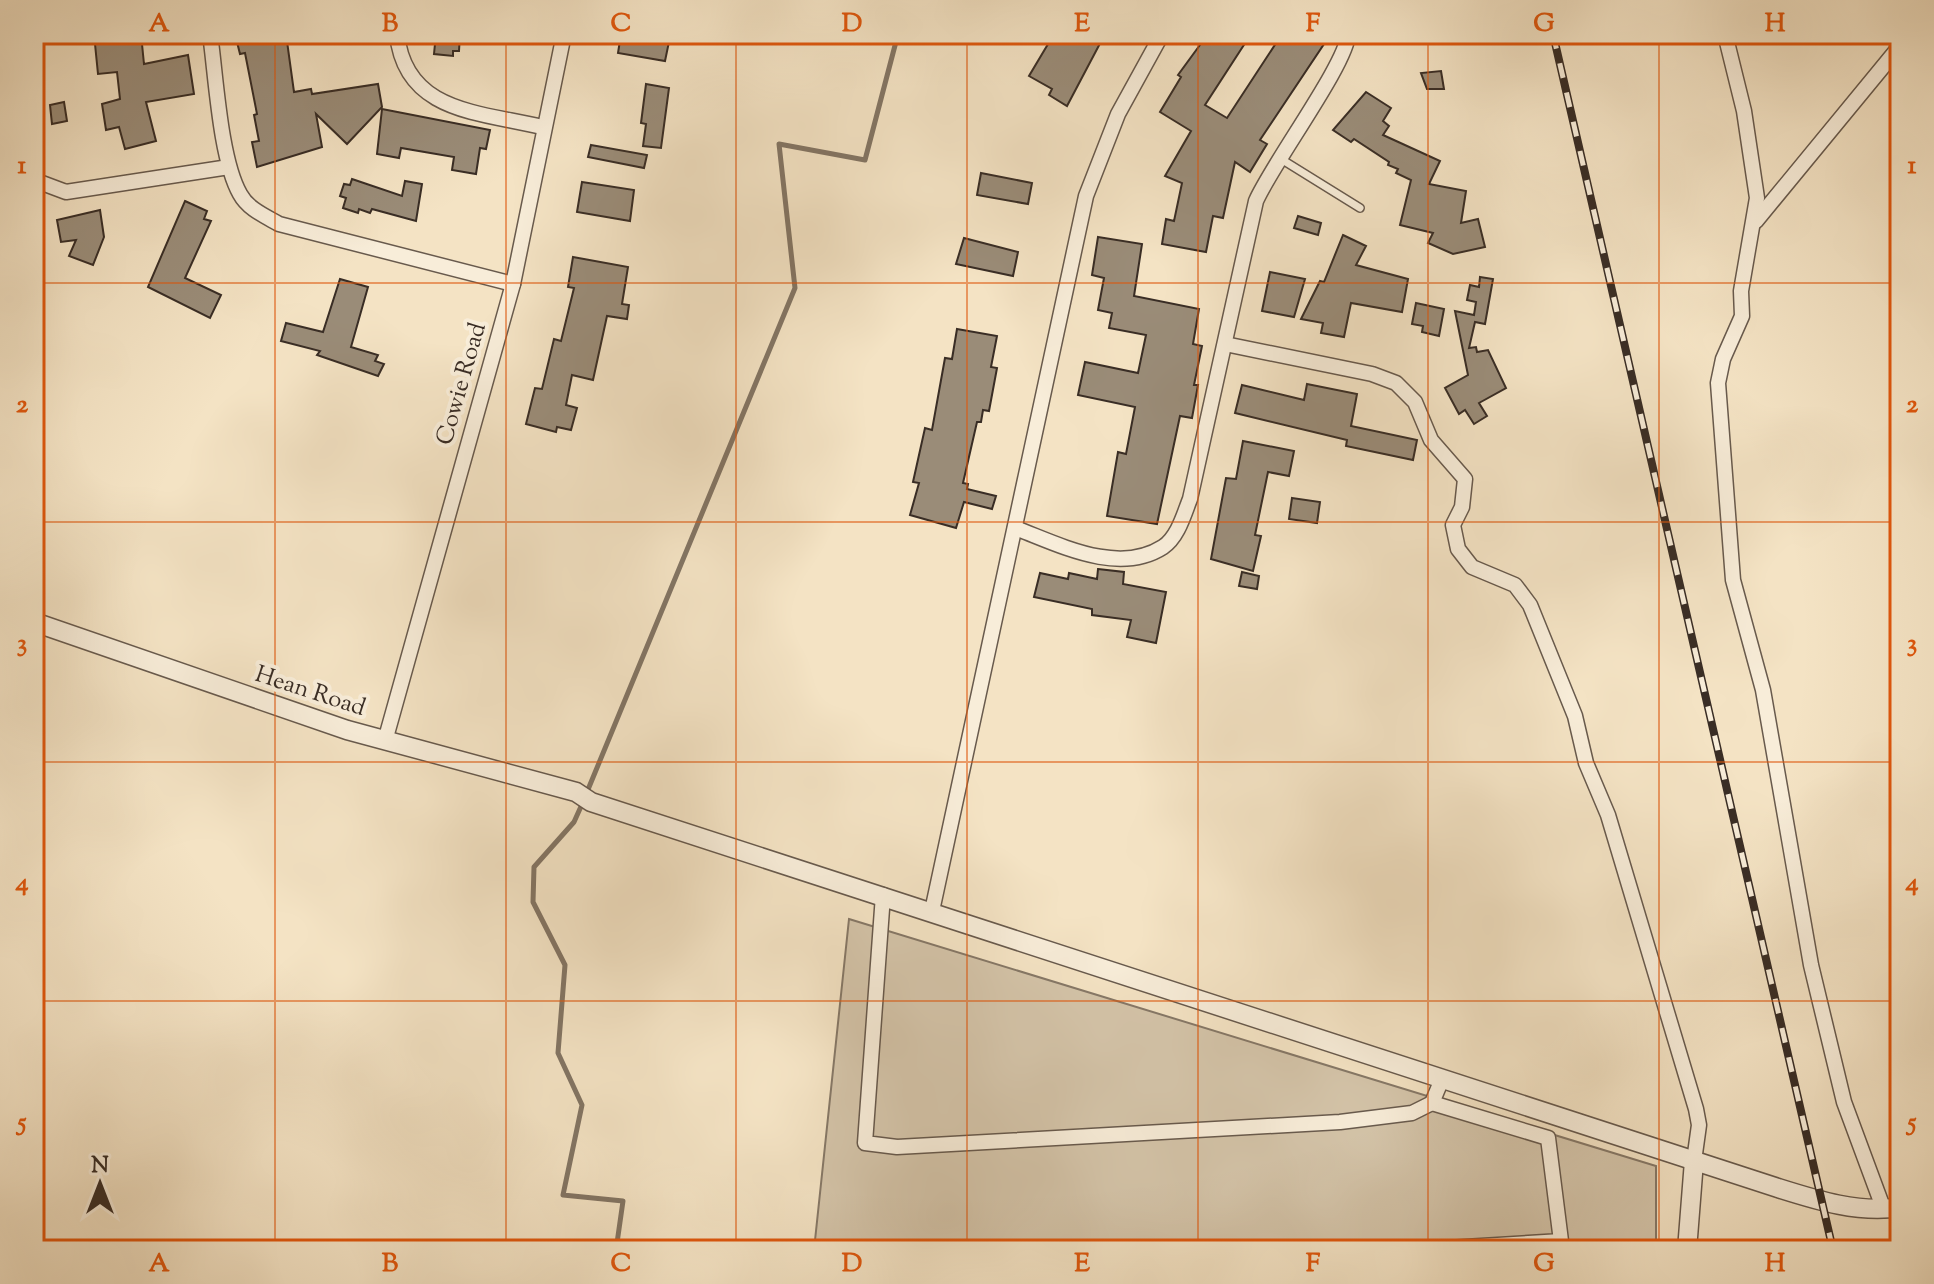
<svg xmlns="http://www.w3.org/2000/svg" width="1934" height="1284" viewBox="0 0 1934 1284" font-family="'Sorts Mill Goudy',serif">
  <style>
    .green { fill: #d4c4a9; stroke: #867867; stroke-width: 2 }
    .lines { fill: none; stroke-linecap: round; stroke-linejoin: round }
    .stream { stroke: #837564; stroke-width: 5 }
    .building { fill: #9a8c78; stroke: #392d25; stroke-width: 2 }
    .service-casing { stroke: #685a4d; stroke-width: 10 }
    .minor-casing { stroke: #685a4d; stroke-width: 17 }
    .tertiary-casing { stroke: #685a4d; stroke-width: 21 }
    .service { stroke: #f8edd9; stroke-width: 7 }
    .minor { stroke: #f8edd9; stroke-width: 14 }
    .tertiary { stroke: #f8edd9; stroke-width: 18 }
    .rail-casing { stroke: #392d25; stroke-width: 8 }
    .rail { stroke: #f8edd9; stroke-width: 5; stroke-dasharray: 15; stroke-linecap: butt }
    .grid { fill: none; stroke: #df570d; stroke-width: 2; stroke-opacity: 0.55 }
    .labels { text-anchor: middle; dominant-baseline: central; stroke-width: 8; stroke-linejoin: round; paint-order: stroke }
    .street-label { font-size: 24px; fill: #392d25; stroke: #f8edd9 }
    .neatline { fill: none; stroke: #df570d; stroke-width: 3 }
    .grid-label { font-size: 26px; text-anchor: middle; font-weight: bold; fill: #df570d }
  </style>
  <rect width="100%" height="100%" fill="#f4e3c4"/>
  <filter id="stains"><feTurbulence type="fractalNoise" baseFrequency=".0025" numOctaves="4"/><feColorMatrix values="0 0 0 0 .2 0 0 0 0 .09 0 0 0 0 .02 0 0 0 .5 -.17"/></filter>
  <radialGradient id="worn" r=".72"><stop offset=".6" stop-color="#630" stop-opacity="0"/><stop offset="1" stop-color="#630" stop-opacity=".3"/></radialGradient>
  <path class="green" d="M849,919L1656,1166V1250H814Z"/>
  <g class="lines">
    <g class="stream">
      <path d="M587,792L795,288L779,144L865,160L898,34"/>
      <path d="M583,802L574,822L534,867L533,902L565,965L558,1053L582,1105L563,1195L623,1201L616,1250"/>
    </g>
  </g>
  <g class="building">
    <path d="M94,34H141L144,64L188,55L194,94L146,102L156,141L125,149L119,127L106,130L102,104L120,99L117,72L98,74Z"/>
    <path d="M241,34H286L294,92L311,89L312,94L378,84L382,107L347,144L316,114L322,147L257,167L252,142L259,141L254,115L257,114L245,53L240,54L236,38Z"/>
    <path d="M436,34H460L459,51H453V56L434,54Z"/>
    <path d="M621,34L670,37L665,61L618,53Z"/>
    <path d="M1054,34H1105L1067,106L1049,95L1052,89L1029,76Z"/>
    <path d="M1208,34H1251L1205,105L1227,118L1282,34H1314L1326,41L1260,140L1267,144L1250,172L1235,162L1223,218L1213,216L1206,252L1162,244L1166,219L1174,221L1182,183L1165,176L1191,131L1160,112L1181,77L1178,75Z"/>
    <path d="M1441,71L1444,89H1427L1421,73Z"/>
    <path d="M646,84L669,88L661,148L643,146L646,124L641,123Z"/>
    <path d="M1366,92L1391,108L1383,121L1389,126L1383,135L1440,161L1429,184L1466,191L1461,223L1478,219L1485,247L1453,254L1428,243L1433,233L1400,225L1411,180L1396,173L1398,169L1388,165L1389,162L1354,139L1351,142L1333,130Z"/>
    <path d="M64,102L67,121L52,124L50,105Z"/>
    <path d="M382,109L490,130L486,149L480,148L476,174L452,170L454,157L401,148L399,158L377,154Z"/>
    <path d="M591,145L647,155L644,168L588,157Z"/>
    <path d="M981,173L1032,183L1028,204L977,195Z"/>
    <path d="M352,179L402,196L405,181L422,184L416,221L372,209L370,213L359,209L358,213L343,208L346,198L340,196L344,184L350,185Z"/>
    <path d="M582,182L634,190L630,221L577,212Z"/>
    <path d="M185,201L207,211L204,219L211,221L185,278L221,295L210,318L148,287Z"/>
    <path d="M100,210L104,237L93,265L69,256L76,240L61,242L57,220Z"/>
    <path d="M1298,216L1321,223L1318,235L1294,228Z"/>
    <path d="M1343,235L1366,246L1356,265L1408,279L1402,312L1351,303L1344,337L1321,333L1323,323L1301,319L1320,281L1324,282Z"/>
    <path d="M1098,237L1142,244L1134,296L1199,309L1193,344L1202,346L1194,385H1198L1192,418L1180,416L1157,524L1107,516L1118,452L1126,454L1135,407L1078,395L1085,362L1138,373L1146,335L1109,328L1112,313L1098,310L1104,278L1092,275Z"/>
    <path d="M964,238L1018,252L1013,276L956,264Z"/>
    <path d="M573,257L628,267L622,304L629,305L627,319L607,316L593,380L572,375L566,405L577,408L571,430L557,427L556,432L526,424L535,388L542,389L554,339L561,341L574,288L568,287Z"/>
    <path d="M1270,272L1305,279L1294,317L1262,311Z"/>
    <path d="M1480,277L1493,279L1485,324L1475,322L1469,348L1476,347L1477,352L1488,350L1506,388L1479,403L1487,416L1474,424L1465,410L1459,414L1445,388L1468,375L1455,311L1474,315L1476,302L1467,300L1470,285L1479,287Z"/>
    <path d="M340,279L368,287L351,347L378,355L375,361L384,364L378,376L317,355L320,351L281,341L286,323L323,332Z"/>
    <path d="M1416,303L1444,309L1439,336L1422,332L1423,326L1412,324Z"/>
    <path d="M957,329L997,336L991,367L997,368L989,411L983,410L981,422H977L963,483L968,484L967,489L996,496L992,509L964,502L956,528L910,515L919,483L913,482L925,428L932,430L945,358L952,359Z"/>
    <path d="M1307,384L1357,394L1351,426L1417,440L1413,460L1346,446L1347,440L1235,413L1242,385L1304,400Z"/>
    <path d="M1243,441L1294,451L1289,476L1268,472L1255,535L1261,536L1253,571L1211,559L1226,478L1236,479Z"/>
    <path d="M1292,498L1320,502L1317,523L1289,519Z"/>
    <path d="M1098,569L1124,572L1123,584L1166,592L1156,643L1127,637L1131,620L1092,615V609L1034,597L1040,573L1068,579L1069,573L1097,579Z"/>
    <path d="M1242,572L1259,576L1257,589L1239,586Z"/>
  </g>
  <g class="lines">
    <g class="service-casing">
      <path id="service" d="M1281,159L1360,208"/>
    </g>
    <g class="minor-casing">
      <g id="minor">
        <path d="M210,34C216,76 220,159 240,194C248,209 265,216 279,224L513,284"/>
        <path d="M397,34C405,113 480,112 542,127"/>
        <path d="M1725,34L1744,111L1757,198L1741,291L1742,316L1723,359L1718,383L1733,580L1763,690L1811,965L1844,1102L1884,1210"/>
        <path d="M42,183L66,192L229,167"/>
        <path d="M1756,221L1900,46"/>
        <path d="M1225,344L1372,374L1396,383L1415,402L1431,440L1465,479L1462,507L1453,525L1458,549L1472,567L1515,585L1530,605L1575,716L1586,763L1608,815L1696,1109L1699,1125L1694,1161"/>
        <path d="M1015,528C1058,544 1118,576 1163,547C1178,537 1184,514 1190,499L1256,201C1272,164 1348,62 1348,34"/>
        <path d="M385,741L513,284L564,34"/>
        <path d="M883,895L865,1143L897,1147L1340,1122L1412,1113L1432,1103L1442,1079"/>
        <path d="M932,911L1086,196L1118,114L1162,34"/>
        <path d="M1415,1250L1561,1241L1548,1138L1432,1103"/>
      </g>
    </g>
    <g class="tertiary-casing">
      <g id="tertiary">
        <path d="M34,622L347,730L576,792L591,802L1778,1188C1816,1200 1860,1214 1900,1207"/>
        <path d="M1687,1250L1694,1161"/>
      </g>
    </g>
    <use href="#service" class="service"/>
    <use href="#minor" class="minor"/>
    <use href="#tertiary" class="tertiary"/>
    <g class="rail-casing">
      <path id="rail" d="M1553,34L1833,1250"/>
    </g>
    <use href="#rail" class="rail"/>
  </g>
  <path class="grid" d="M275,34V1250M506,34V1250M736,34V1250M967,34V1250M1198,34V1250M1428,34V1250M1659,34V1250M34,283H1900M34,522H1900M34,762H1900M34,1001H1900"/>
  <g class="labels">
    <g class="street-label">
      <text transform="translate(462 384) rotate(-74)">Cowie Road</text>
      <text transform="translate(310 692) rotate(18)">Hean Road</text>
    </g>
  </g>
  <rect width="1934" height="1284" fill="none" stroke="#f4e3c4" stroke-width="88"/>
  <g transform="translate(100 1184)" stroke="#f8edd9" stroke-width="6" paint-order="stroke">
  <path d="M0-6L14 30L0 20L-14 30Z" fill="#392d25"/>
  <text y="-12" font-size="22" font-weight="bold" text-anchor="middle" fill="#392d25">N</text>
  </g>
  <rect x="44" y="44" width="1846" height="1196" class="neatline"/>
  <g class="grid-label">
    <text x="159" y="31">A</text>
    <text x="390" y="31">B</text>
    <text x="621" y="31">C</text>
    <text x="852" y="31">D</text>
    <text x="1082" y="31">E</text>
    <text x="1313" y="31">F</text>
    <text x="1544" y="31">G</text>
    <text x="1775" y="31">H</text>
    <text x="22" y="173">1</text>
    <text x="1912" y="173">1</text>
    <text x="22" y="412">2</text>
    <text x="1912" y="412">2</text>
    <text x="22" y="651">3</text>
    <text x="1912" y="651">3</text>
    <text x="22" y="890">4</text>
    <text x="1912" y="890">4</text>
    <text x="22" y="1130">5</text>
    <text x="1912" y="1130">5</text>
    <text x="159" y="1271">A</text>
    <text x="390" y="1271">B</text>
    <text x="621" y="1271">C</text>
    <text x="852" y="1271">D</text>
    <text x="1082" y="1271">E</text>
    <text x="1313" y="1271">F</text>
    <text x="1544" y="1271">G</text>
    <text x="1775" y="1271">H</text>
  </g>
  <rect width="100%" height="100%" filter="url(#stains)"/>
  <rect width="100%" height="100%" fill="url(#worn)"/>
</svg>
